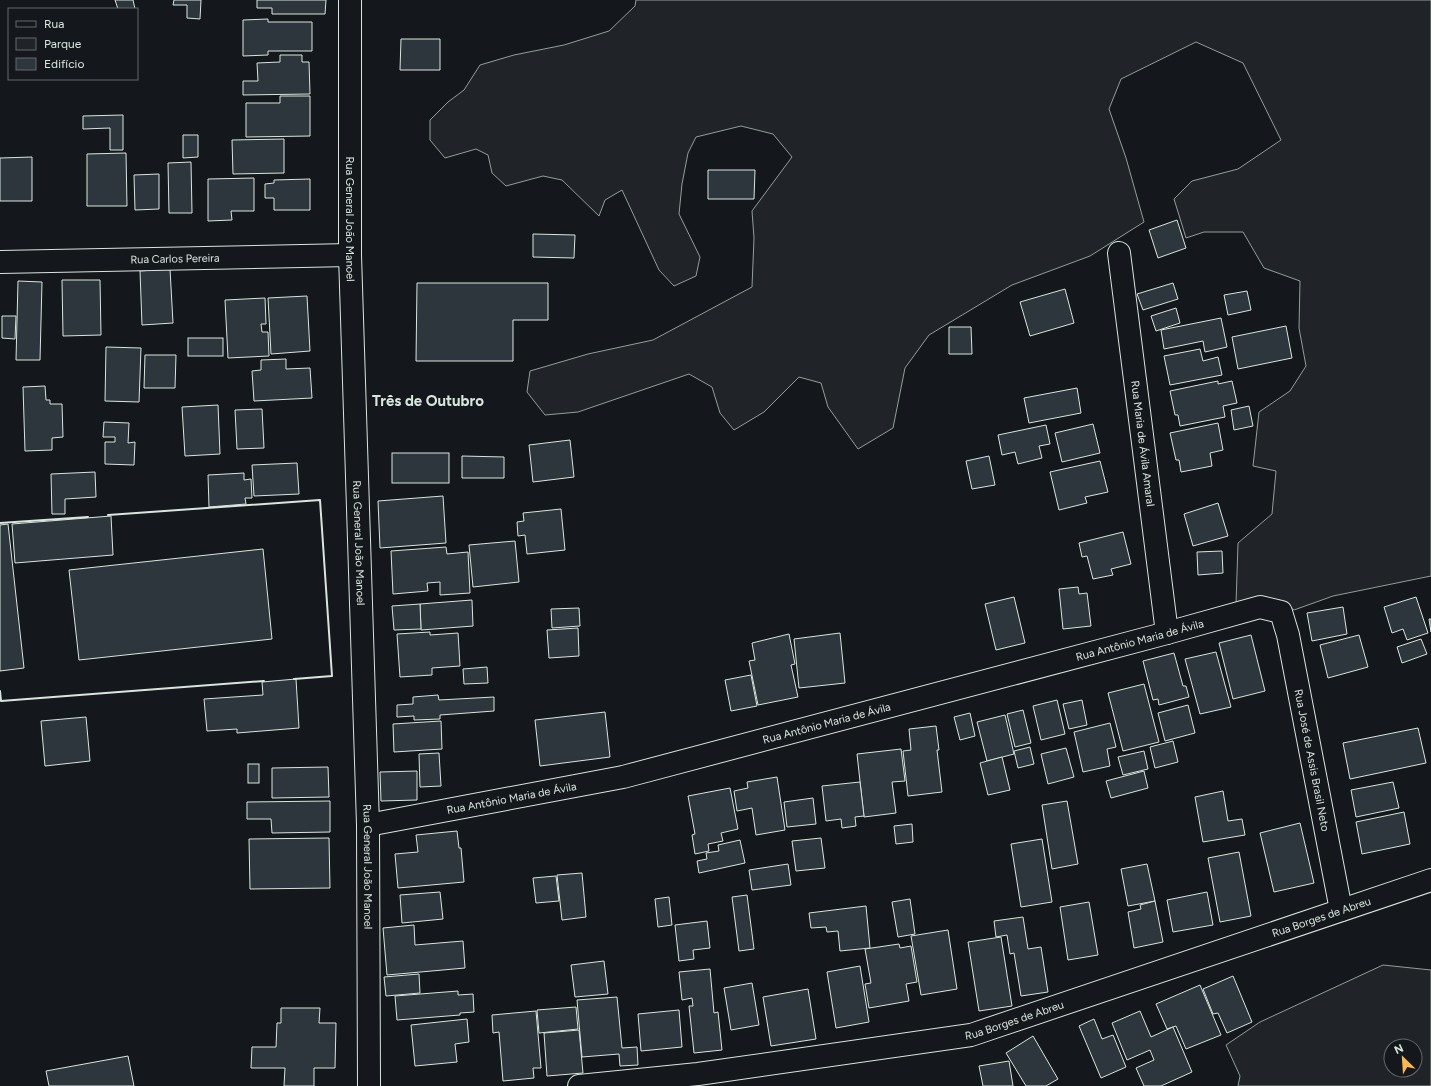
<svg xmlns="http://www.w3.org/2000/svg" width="1431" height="1086" viewBox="0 0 1431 1086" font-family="Figtree,sans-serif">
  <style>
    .green { fill: #202428; stroke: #939e99; fill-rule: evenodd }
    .building { fill: #2c363c; stroke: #d8e6dc }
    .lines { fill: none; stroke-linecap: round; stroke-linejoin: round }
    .street-casing { stroke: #d8e6dc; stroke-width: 24 }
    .street { stroke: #14181c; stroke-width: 22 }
    .wall { stroke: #d8e6dc; stroke-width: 2 }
    .labels { text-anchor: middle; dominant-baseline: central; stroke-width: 3; stroke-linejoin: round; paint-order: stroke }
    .street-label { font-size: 11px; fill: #d8e6dc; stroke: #14181c }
    .district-label { font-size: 15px; font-weight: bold; fill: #d8e6dc; stroke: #14181c }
  </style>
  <rect width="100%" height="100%" fill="#14181c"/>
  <g class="green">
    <path d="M636,0H1431V576L1333,596L1294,610L1279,600L1236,604L1238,543L1272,514L1276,471L1253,466L1259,412L1290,391L1306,366L1299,328L1300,281L1264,268L1243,232H1204L1186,238L1174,199L1192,181L1238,169L1281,140L1243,63L1196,42L1121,79L1109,109L1126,158L1144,222L1090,256L1012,285L929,335L905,368L893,428L858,449L828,407L821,383L799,377L764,412L734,430L720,413L712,387L689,374L578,412L545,415L527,392L530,371L588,354L653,340L752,287L754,238L752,211L792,157L773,134L741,126L696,137L688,153L682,184L679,214L700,257L696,276L674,286L659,270L622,190L605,200L599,216L562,180L543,176L506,186L492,173L488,155L476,149L445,158L430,140V120L448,102L464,90L480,65L514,55L564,45L609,31L635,6Z"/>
    <path d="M1383,965L1431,970V1086H1238L1240,1076L1226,1045L1260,1022ZM1391,1046H1415V1070H1391Z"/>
  </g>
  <g class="building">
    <path d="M115,0H133L135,9H118Z"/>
    <path d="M174,0H201L200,19L187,18V5H173Z"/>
    <path d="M257,0H326L325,14H272V8H257Z"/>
    <path d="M268,19V22H312V51H268V55L243,56V20Z"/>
    <path d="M401,39H440V70H400Z"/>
    <path d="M280,55H302V62H309L310,94L243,95V81H258L257,63L280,62Z"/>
    <path d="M280,96H310V136L246,137V103H280Z"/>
    <path d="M123,115V150H110V128L83,129V116Z"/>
    <path d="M183,135H198V157L183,158Z"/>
    <path d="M284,139V173L233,174L232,140Z"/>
    <path d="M126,153L127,206H87V154Z"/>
    <path d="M32,157V201H0V158Z"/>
    <path d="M191,162L192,213H169L168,163Z"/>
    <path d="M708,170H755L754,199H708Z"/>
    <path d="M159,174V209L135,210L134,175Z"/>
    <path d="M254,178V211H231L232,220L208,221V179Z"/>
    <path d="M310,179V210H274V198H265V184L274,183V180Z"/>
    <path d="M1177,220L1186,248L1158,258L1149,230Z"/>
    <path d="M533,234L575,235L574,258L533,257Z"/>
    <path d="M170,269L173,323L142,325L140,271Z"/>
    <path d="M62,280H100L101,335L63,336Z"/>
    <path d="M18,281L42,282L40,360H16Z"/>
    <path d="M417,283H548V320H513V361H416Z"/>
    <path d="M1173,283L1178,299L1143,310L1137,294Z"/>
    <path d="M1065,289L1074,323L1030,336L1020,302Z"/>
    <path d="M1247,291L1251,310L1228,315L1224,295Z"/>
    <path d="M307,296L310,351L271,354L268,298Z"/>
    <path d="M265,298L266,324H261L262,332H268L269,356L228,358L225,300Z"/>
    <path d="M1176,308L1180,323L1156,331L1151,316Z"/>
    <path d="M2,316H16L15,339L2,338Z"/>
    <path d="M1221,318L1227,347L1205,352L1203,341L1164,349L1161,330Z"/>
    <path d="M1286,326L1292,358L1238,369L1232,337Z"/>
    <path d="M949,327H971L972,354H949Z"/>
    <rect x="188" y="338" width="35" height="18"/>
    <path d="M106,347L141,348L139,402L105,401Z"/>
    <path d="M1200,349L1203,361L1218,357L1222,375L1170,385L1164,356Z"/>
    <path d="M145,355H176L175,388H144Z"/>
    <path d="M286,359V369L310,368L312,398L254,401L252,371L261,370V360Z"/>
    <path d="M1218,381V384L1232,381L1237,403L1223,406L1225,417L1180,426L1178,415H1175L1170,391Z"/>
    <path d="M45,386L46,400H50V404H62L63,437L52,438V450L25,451L23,387Z"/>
    <path d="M1077,388L1081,413L1029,423L1024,398Z"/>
    <path d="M218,405L220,454L185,456L182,407Z"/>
    <path d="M1249,406L1253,426L1234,430L1231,410Z"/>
    <path d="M262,409L264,448L237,449L235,410Z"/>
    <path d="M104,422L129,423L128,443L135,442L134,465L105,464V442H115V437H103Z"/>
    <path d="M1218,423L1223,450L1210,453L1212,466L1181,472L1179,460H1176L1170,433Z"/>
    <path d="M1093,424L1100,453L1062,462L1055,433Z"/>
    <path d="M1046,425L1050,444L1039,446L1042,458L1018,464L1015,452L1002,455L998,435Z"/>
    <path d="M570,440L574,477L533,482L529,445Z"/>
    <rect x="392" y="453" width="57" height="30"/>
    <path d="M462,456L504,457V478H462Z"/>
    <path d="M989,456L995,485L972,489L966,461Z"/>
    <path d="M1100,461L1108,492L1085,497L1087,503L1059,510L1050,472Z"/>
    <path d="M297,463L299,494L254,496L252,465Z"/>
    <path d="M95,472L96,497L65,499V514H52L51,474Z"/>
    <path d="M244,473V480L251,479L252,498H245L246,504L209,507L208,475Z"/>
    <path d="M443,496L446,543L380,548L378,501Z"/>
    <path d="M1218,503L1228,536L1193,546L1184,514Z"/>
    <path d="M561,509L565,550L527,554L525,535L518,536L517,522L524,521L523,513Z"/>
    <path d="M111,516L113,555L15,563L12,524Z"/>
    <path d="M8,524L24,668L0,671V525Z"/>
    <path d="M1123,532L1131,564L1111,569L1113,575L1093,579L1087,556L1082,557L1079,543Z"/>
    <path d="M515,541L519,582L473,587L469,545Z"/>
    <path d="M446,547L447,554L468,552L470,593L440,595V582L427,583L428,591L393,594L391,551Z"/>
    <path d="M263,549L272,639L79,660L69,570Z"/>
    <path d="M1222,551L1223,573L1198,575L1197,552Z"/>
    <path d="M1078,587L1079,594L1087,593L1091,626L1063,629L1059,589Z"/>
    <path d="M1014,597L1025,643L996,650L985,604Z"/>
    <path d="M1416,597L1428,633L1407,640L1403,629L1392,633L1384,607Z"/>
    <path d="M472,600L473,626L421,630L420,604Z"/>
    <path d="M420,604L421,629L394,630L392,606Z"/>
    <path d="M1343,607L1347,634L1312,641L1307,613Z"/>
    <path d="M579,608L580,626L552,628L551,609Z"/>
    <path d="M1429,619H1431V632Z"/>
    <path d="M578,628L579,656L549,658L547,630Z"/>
    <path d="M430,632V635L458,633L460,666L432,668V675L400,677L397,634Z"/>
    <path d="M840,633L845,683L799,688L794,639Z"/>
    <path d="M789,634L795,664L791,665L798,697L758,705L749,661L755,660L752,643Z"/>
    <path d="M1251,635L1265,691L1233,699L1219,643Z"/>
    <path d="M1359,635L1368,667L1328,678L1320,645Z"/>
    <path d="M1421,639L1427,654L1402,663L1397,647Z"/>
    <path d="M1216,652L1231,707L1200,714L1185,659Z"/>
    <path d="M1174,653L1183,686H1186L1189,697L1159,705L1158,699L1153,700L1143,661Z"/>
    <path d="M487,667L488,683L464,684L463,669Z"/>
    <path d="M751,675L757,706L731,711L725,680Z"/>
    <path d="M296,679L299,728L237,733V729L207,731L204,699L263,695L262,682Z"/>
    <path d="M1144,684L1159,742L1123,751L1108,693Z"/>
    <path d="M438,695L439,700L494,697V711L440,715V719L414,720V716L397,717V705L413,704V697Z"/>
    <path d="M1057,700L1065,734L1041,740L1033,706Z"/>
    <path d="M1082,700L1087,725L1069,729L1063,704Z"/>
    <path d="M1188,705L1195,733L1165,741L1158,713Z"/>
    <path d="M1023,710L1031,743L1015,747L1007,714Z"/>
    <path d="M605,712L610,757L540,766L535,720Z"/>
    <path d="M970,713L975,736L960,740L954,717Z"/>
    <path d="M1005,715L1014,754L987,761L977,722Z"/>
    <path d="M86,717L90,761L45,766L41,721Z"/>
    <path d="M441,721L442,749L394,752L393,724Z"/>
    <path d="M1110,723L1116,747L1107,749L1110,766L1083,772L1074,732Z"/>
    <path d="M936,726L939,750H937L942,792L908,796L903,751L911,750L909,729Z"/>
    <path d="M1418,728L1426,763L1350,779L1343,743Z"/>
    <path d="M1173,741L1178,762L1155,768L1150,747Z"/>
    <path d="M1030,747L1034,764L1018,768L1014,751Z"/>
    <path d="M1066,748L1074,777L1048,784L1041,754Z"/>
    <path d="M901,749L905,781L892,782L896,813L864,817L857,754Z"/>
    <path d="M1144,751L1148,769L1123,775L1118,757Z"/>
    <path d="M439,753L441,786L420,787L419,754Z"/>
    <path d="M1002,757L1010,790L988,795L980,763Z"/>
    <rect x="248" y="764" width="11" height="19"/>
    <path d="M328,767L329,797L272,798V768Z"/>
    <path d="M417,771V800L381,801L380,772Z"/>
    <path d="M1144,771L1148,788L1111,798L1106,781Z"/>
    <path d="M777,777L785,830L756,835L752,808L737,811L734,791L748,788L747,782Z"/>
    <path d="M860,782L864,816L855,817L856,826L842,828L841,819L826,821L822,786Z"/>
    <path d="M1393,782L1399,808L1356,817L1351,790Z"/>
    <path d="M730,788L738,829L721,833L723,841L708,844L709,851L695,854L692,835L695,834L688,796Z"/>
    <path d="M1223,791L1228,821L1242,819L1245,835L1203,842L1195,797Z"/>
    <path d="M813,798L816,824L787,827L784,802Z"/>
    <path d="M330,801V832L272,833L271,819H247V802Z"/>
    <path d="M1067,801L1078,864L1052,869L1042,805Z"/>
    <path d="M1404,812L1410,844L1362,854L1356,822Z"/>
    <path d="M1300,823L1314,883L1274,892L1260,833Z"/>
    <path d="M912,824L913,842L896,844L894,826Z"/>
    <path d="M457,831L459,848H461L464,882L398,888L395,854L418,852L416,835Z"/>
    <path d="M329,838L330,888L250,889L249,839Z"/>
    <path d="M821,838L825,868L796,871L792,841Z"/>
    <path d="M1042,839L1052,902L1021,907L1011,844Z"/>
    <path d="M740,840L745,863L699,873L697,861L707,859L706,853L719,851L718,845Z"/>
    <path d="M1239,852L1251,916L1220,922L1208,858Z"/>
    <path d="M788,864L791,885L752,890L749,870Z"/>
    <path d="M1147,864L1155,901L1128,906L1121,869Z"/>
    <path d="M582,873L586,917L562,920L557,875Z"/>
    <path d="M556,876L559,901L536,903L533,878Z"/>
    <path d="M440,892L443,919L402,923L400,895Z"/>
    <path d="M1207,892L1213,925L1173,932L1167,900Z"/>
    <path d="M747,895L754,949L739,951L732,897Z"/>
    <path d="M669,897L672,925L658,927L655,899Z"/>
    <path d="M910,899L915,934L898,937L892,902Z"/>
    <path d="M1155,901L1163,942L1134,948L1128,912L1141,909L1140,905Z"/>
    <path d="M1089,902L1098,955L1068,960L1060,907Z"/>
    <path d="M866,906L870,948L840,951L838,931L827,932L826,927L811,928L809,913Z"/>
    <path d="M1023,917L1028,949L1041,947L1048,992L1021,996L1014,953L1010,954L1007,935L996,937L994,921Z"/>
    <path d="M707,921L710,948L693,950L694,959L679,961L675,925Z"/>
    <path d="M414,925L415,945L463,941L465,968L387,975L383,928Z"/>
    <path d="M948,930L957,989L921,995L911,936Z"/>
    <path d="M1001,937L1012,1006L979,1011L968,942Z"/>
    <path d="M899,944L900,948L911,946L917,982L906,984L909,1001L869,1008L865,984L871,983L865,949Z"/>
    <path d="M604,961L608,994L575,997L571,965Z"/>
    <path d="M860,966L869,1022L836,1028L827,972Z"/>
    <path d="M710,969L714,1013L718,1012L722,1050L694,1053L689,1006H693L692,998L682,1000L679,972Z"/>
    <path d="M419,974L420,993L386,996L384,977Z"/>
    <path d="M1233,976L1252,1022L1227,1033L1218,1013L1213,1014L1203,989Z"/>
    <path d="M752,983L759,1025L731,1030L724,988Z"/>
    <path d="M1200,985L1221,1035L1186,1049L1176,1026L1167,1029L1156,1004Z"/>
    <path d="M808,989L816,1039L771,1046L763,997Z"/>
    <path d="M458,991V995L473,994L474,1012L460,1013V1015L397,1020L395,996Z"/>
    <path d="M617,997L622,1048L637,1047L638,1065L620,1066L619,1054L582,1057L577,1000Z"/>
    <path d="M576,1007L578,1029L539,1033L537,1010Z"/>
    <path d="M281,1008H320L319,1023H336L335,1068H314V1086H284L285,1068H251L252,1047H276L277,1023H281Z"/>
    <path d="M679,1010L682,1047L641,1051L638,1014Z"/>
    <path d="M536,1011L541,1068H533L534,1078L503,1081L499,1032L493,1033L492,1015Z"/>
    <path d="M1140,1011L1151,1037L1173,1027L1192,1072L1161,1086H1144L1136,1068L1154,1060L1150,1050L1127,1060L1112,1023Z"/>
    <path d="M467,1019L469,1042L455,1044L457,1062L415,1066L411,1025Z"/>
    <path d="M1094,1019L1102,1039L1113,1035L1126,1067L1101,1078L1079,1026Z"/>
    <path d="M579,1030L583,1073L547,1076L544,1033Z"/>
    <path d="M1033,1036L1058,1079L1046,1086H1026L1006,1053Z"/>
    <path d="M128,1056L134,1086H49L46,1071Z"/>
    <path d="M1009,1061L1013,1086H983L979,1066Z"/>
  </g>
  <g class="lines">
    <g class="street-casing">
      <g id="street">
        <path id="s1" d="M350,0V255L368,825L369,1086"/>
        <path id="s2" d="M1119,253L1167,633"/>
        <path id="s3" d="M0,262L350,255"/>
        <path id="s4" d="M368,825L623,777L1167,633L1260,607L1281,612L1288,635L1341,910"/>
        <path id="s5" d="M579,1086L698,1074L971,1035L1431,880"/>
      </g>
    </g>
    <use href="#street" class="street"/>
    <g class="wall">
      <path d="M108,515L320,500L332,676L294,679"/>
      <path d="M0,523L88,517"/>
      <path d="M0,691L1,701L264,681"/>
    </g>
  </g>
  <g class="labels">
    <g class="street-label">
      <text stroke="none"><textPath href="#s1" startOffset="219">Rua General João Manoel</textPath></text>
      <text stroke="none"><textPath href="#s3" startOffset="175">Rua Carlos Pereira</textPath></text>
      <text stroke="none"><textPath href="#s2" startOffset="192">Rua Maria de Ávila Amaral</textPath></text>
      <text stroke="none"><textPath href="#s1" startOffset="543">Rua General João Manoel</textPath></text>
      <text stroke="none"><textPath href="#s4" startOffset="794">Rua Antônio Maria de Ávila</textPath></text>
      <text stroke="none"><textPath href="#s4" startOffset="470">Rua Antônio Maria de Ávila</textPath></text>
      <text stroke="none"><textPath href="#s4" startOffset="1092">Rua José de Assis Brasil Neto</textPath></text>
      <text stroke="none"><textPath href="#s4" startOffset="146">Rua Antônio Maria de Ávila</textPath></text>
      <text stroke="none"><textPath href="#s1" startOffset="867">Rua General João Manoel</textPath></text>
      <text stroke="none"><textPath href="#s5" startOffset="765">Rua Borges de Abreu</textPath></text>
      <text stroke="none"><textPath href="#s5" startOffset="441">Rua Borges de Abreu</textPath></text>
    </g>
    <g class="district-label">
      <text x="428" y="401">Três de Outubro</text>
    </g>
  </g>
  <rect x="8" y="8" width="130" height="72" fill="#14181c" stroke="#626a69"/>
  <rect x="16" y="21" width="20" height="6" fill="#14181c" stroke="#626a69"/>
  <text x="44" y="28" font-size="12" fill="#d8e6dc">Rua</text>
  <rect x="16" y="38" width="20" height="12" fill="#202428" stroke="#626a69"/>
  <text x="44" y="48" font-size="12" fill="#d8e6dc">Parque</text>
  <rect x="16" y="58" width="20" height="12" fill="#2c363c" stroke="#626a69"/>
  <text x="44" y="68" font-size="12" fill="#d8e6dc">Edifício</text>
  <g transform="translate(1403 1058) rotate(335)"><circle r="19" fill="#14181c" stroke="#626a69"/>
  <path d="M0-3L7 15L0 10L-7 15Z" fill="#ffb74d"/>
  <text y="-6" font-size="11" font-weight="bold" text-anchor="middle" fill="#d8e6dc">N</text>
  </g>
</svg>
